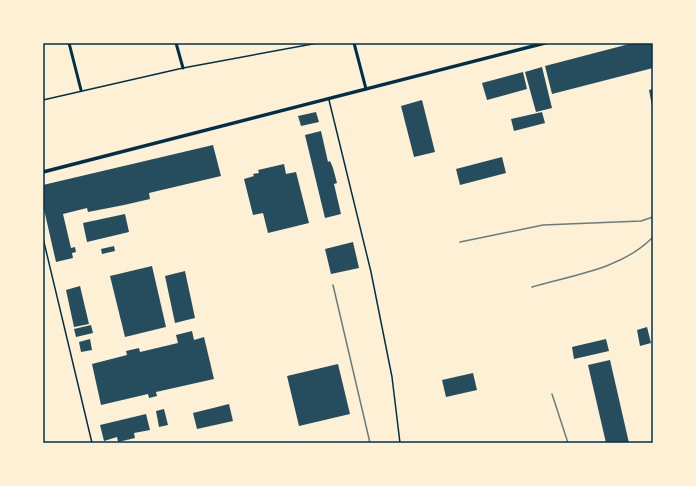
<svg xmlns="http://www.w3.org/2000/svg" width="696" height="486" viewBox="0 0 696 486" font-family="'Exo 2',sans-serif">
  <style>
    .building { fill: #264d5e }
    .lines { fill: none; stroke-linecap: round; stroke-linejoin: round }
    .service { stroke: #003049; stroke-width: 1.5 }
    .minor { stroke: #003049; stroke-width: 3 }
    .tertiary { stroke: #003049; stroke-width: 3.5 }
    .rail { stroke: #657d81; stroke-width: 1.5 }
    .neatline { fill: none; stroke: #003049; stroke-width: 1.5 }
  </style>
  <rect width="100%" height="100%" fill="#fdf0d5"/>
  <g class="building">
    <path d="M633,43H653V68L552,94L545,66Z"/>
    <path d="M542,67L552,108L536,112L525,72Z"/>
    <path d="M523,72L527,89L487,100L482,83Z"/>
    <path d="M653,89V106H652L649,90Z"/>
    <path d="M422,100L435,152L414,157L401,106Z"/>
    <path d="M316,112L319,122L301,126L298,116Z"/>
    <path d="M542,112L545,123L514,131L511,119Z"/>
    <path d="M321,131L328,162L330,161L333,168L337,183L334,184L341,214L325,218L305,135Z"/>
    <path d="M213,145L221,176L149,193L150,199L124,205L88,212L87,208L63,214L71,248L75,247L76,252L72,253L73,258L56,262L43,205V185Z"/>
    <path d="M502,157L506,173L460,185L456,169Z"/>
    <path d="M284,164L286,174L296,172L309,223L268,233L263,213L253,215L244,179L254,176L253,174L259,173L258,170Z"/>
    <path d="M125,214L129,232L87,242L83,223Z"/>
    <path d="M353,242L359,268L331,274L325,249Z"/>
    <path d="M114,246L115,251L102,254L101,249Z"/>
    <path d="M152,266L166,327L125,337L110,276Z"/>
    <path d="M185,271L195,318L175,323L165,276Z"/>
    <path d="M80,286L89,324L74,327L66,290Z"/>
    <path d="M91,325L93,333L76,337L74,329Z"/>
    <path d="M647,327L651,343L640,346L637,330Z"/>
    <path d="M192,331L194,340L204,337L214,379L156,392L157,396L149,398L148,394L101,405L92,364L127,355L126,351L139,348L140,352L178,343L176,335Z"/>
    <path d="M90,339L92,350L81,352L79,342Z"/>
    <path d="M606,339L609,351L574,359L572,347Z"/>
    <path d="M610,360L629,443H606L588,365Z"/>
    <path d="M338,364L350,414L299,426L287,376Z"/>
    <path d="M473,373L477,390L446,397L442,380Z"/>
    <path d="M229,404L233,421L197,429L193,413Z"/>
    <path d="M164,409L168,425L159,427L156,411Z"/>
    <path d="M146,414L150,430L134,433L135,438L118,442L117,437L104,441L100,425Z"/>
  </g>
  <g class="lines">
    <g class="service">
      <path d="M43,100L183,68L318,43"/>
      <path d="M329,100L371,272L392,377L400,443"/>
      <path d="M43,238L92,443"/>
    </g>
    <g class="minor">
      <path d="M69,43L81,90"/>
      <path d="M176,43L183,68"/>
      <path d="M354,43L366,89"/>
    </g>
    <path class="tertiary" d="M43,172L545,43"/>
    <g class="rail">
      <path d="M460,242L543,225L641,221L653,217"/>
      <path d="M333,285L370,443"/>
      <path d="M532,287C573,275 622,269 653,237"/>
      <path d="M552,394L568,443"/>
    </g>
  </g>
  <rect width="696" height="486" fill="none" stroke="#fdf0d5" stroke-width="88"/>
  <rect x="44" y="44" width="608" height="398" class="neatline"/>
</svg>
